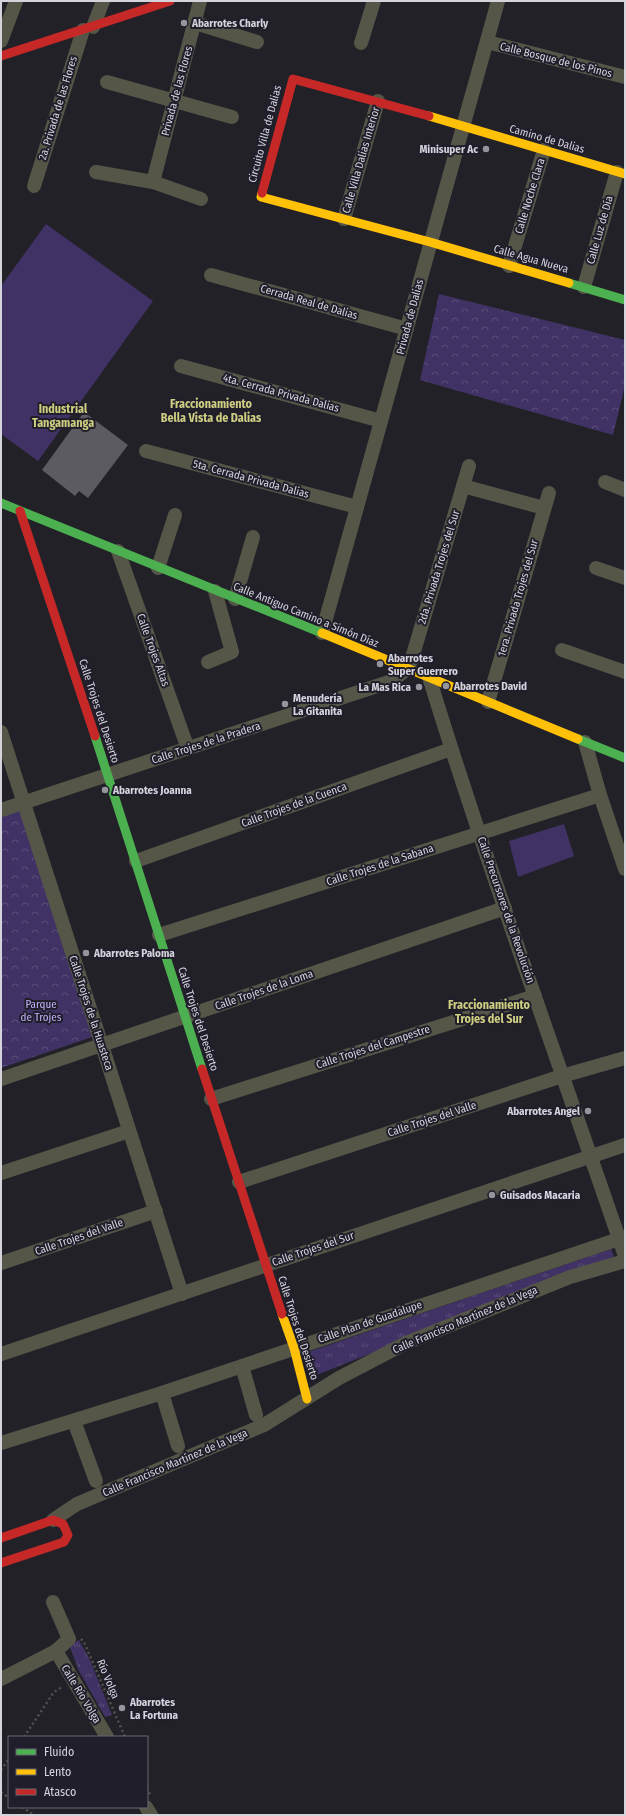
<svg xmlns="http://www.w3.org/2000/svg" width="626" height="1816" viewBox="0 0 626 1816" font-family="'Fira Sans Condensed',sans-serif">
  <style>
    .grass { fill: url(#grass-tufts) }
    .park { fill: url(#park-crowns) }
    .garden { fill: #403264 }
    .building { fill: #5c5b61 }
    .lines { fill: none; stroke-linecap: round; stroke-linejoin: round }
    .path { stroke: #52524c; stroke-width: 2.5; stroke-dasharray: 2 3; stroke-linecap: butt }
    .street { stroke: #555548; stroke-width: 14 }
    .fast { stroke: #4caf50; stroke-width: 9 }
    .slow { stroke: #ffc107; stroke-width: 9 }
    .jam { stroke: #c62828; stroke-width: 9 }
    .poi-dot { fill: #96959d; stroke: #211e2b; stroke-width: 1.5 }
    .labels { text-anchor: middle; dominant-baseline: central; stroke-width: 4; stroke-linejoin: round; paint-order: stroke }
    .poi-label { font-size: 11px; font-weight: bold; fill: #d5d3dc; stroke: #211e2b; text-anchor: start }
    .street-label { font-size: 11px; fill: #d5d3dc; stroke: #211e2b }
    .park-label { font-size: 11px; fill: #c2b1fb; stroke: #211e2b }
    .neighbourhood-label { font-size: 12px; font-weight: bold; fill: #cecf81; stroke: #211e2b }
  </style>
  <defs>
    <pattern id="grass-tufts" width="24" height="20" patternUnits="userSpaceOnUse"><rect width="24" height="20" fill="#403264"/><path d="M3 7l-1-3M5 7V3M7 7l1-3M15 17l-1-3M17 17v-4M19 17l1-3" fill="none" stroke="#5b4f7a"/></pattern>
    <pattern id="park-crowns" width="20" height="18" patternUnits="userSpaceOnUse"><rect width="20" height="18" fill="#403264"/><path d="M2 6a3 3 0 1 1 6 0M12 15a3 3 0 1 1 6 0" fill="none" stroke="#5b4f7a"/></pattern>
  </defs>
  <rect width="100%" height="100%" fill="#222128"/>
  <g class="grass">
    <path d="M611,1249L614,1257L314,1376L308,1352Z"/>
    <path d="M79,1640L90,1660L112,1715L105,1717L79,1671L69,1645Z"/>
  </g>
  <g class="park">
    <path d="M439,294L625,340V385L613,435L420,380Z"/>
    <path d="M20,810L92,1037L1,1068V816Z"/>
  </g>
  <g class="garden">
    <path d="M46,224L153,301L38,461L1,434V286Z"/>
    <path d="M564,824L574,856L518,877L509,841Z"/>
    <path d="M1,849L15,864L1,879Z"/>
    <path d="M1,980L25,1003L1,1027Z"/>
  </g>
  <path class="building" d="M84,412L128,445L88,498L79,491L75,496L42,470Z"/>
  <g class="lines">
    <g class="path">
      <path d="M81,1639L84,1642L125,1737"/>
      <path d="M24,1737L54,1692L62,1687"/>
      <path d="M1,1770L9,1759"/>
      <path d="M147,1788L150,1794"/>
      <path d="M1,1792L9,1798"/>
      <path d="M22,1807L34,1815"/>
    </g>
    <g class="street">
      <path d="M195,23L257,42"/>
      <path d="M93,27L103,1"/>
      <path d="M1,41L16,1"/>
      <path d="M487,42L625,77"/>
      <path d="M361,43L374,1"/>
      <path d="M107,82L232,117"/>
      <path d="M96,172L153,182L201,199"/>
      <path d="M153,182L200,1"/>
      <path d="M34,186L83,30"/>
      <path d="M344,219L378,101"/>
      <path d="M509,266L544,150"/>
      <path d="M211,275L407,329"/>
      <path d="M584,287L617,172"/>
      <path d="M181,366L381,421"/>
      <path d="M146,451L357,507"/>
      <path d="M605,482L625,490"/>
      <path d="M463,486L544,508"/>
      <path d="M118,551L188,749"/>
      <path d="M158,568L175,515"/>
      <path d="M596,568L625,578"/>
      <path d="M235,599L253,537"/>
      <path d="M322,633L498,1"/>
      <path d="M562,650L625,672"/>
      <path d="M208,662L232,652L215,591"/>
      <path d="M429,677C489,872 559,1063 625,1256"/>
      <path d="M488,702L549,493"/>
      <path d="M1,732L182,1294"/>
      <path d="M585,742L600,795L625,869"/>
      <path d="M1,810L392,681L408,668L412,658L469,466"/>
      <path d="M136,861L451,749"/>
      <path d="M159,935L600,795"/>
      <path d="M1,1079L505,908"/>
      <path d="M211,1099L535,996"/>
      <path d="M1,1173L129,1131"/>
      <path d="M239,1182L562,1076L625,1058"/>
      <path d="M1,1263L156,1211"/>
      <path d="M1,1354L625,1145"/>
      <path d="M242,1366L256,1415"/>
      <path d="M162,1393L178,1446"/>
      <path d="M74,1421L96,1481"/>
      <path d="M1,1443L162,1393L625,1237"/>
      <path d="M53,1520L77,1504L264,1425L339,1378L406,1343L570,1277L625,1261"/>
      <path d="M56,1651L107,1737"/>
      <path d="M1,1679L56,1651L69,1639L53,1602"/>
      <path d="M146,1807L151,1815"/>
    </g>
    <g class="fast">
      <path d="M569,283L625,300"/>
      <path d="M1,503L322,633"/>
      <path d="M95,736L202,1069"/>
      <path d="M578,739L625,758"/>
    </g>
    <g class="slow">
      <path d="M429,116L625,174"/>
      <path d="M262,193L261,197L430,242L569,283"/>
      <path d="M322,633L578,739"/>
      <path d="M282,1314L294,1348L307,1399"/>
    </g>
    <g class="jam">
      <path d="M1,56L170,1"/>
      <path d="M262,193L293,79L429,116"/>
      <path d="M20,511L95,736"/>
      <path d="M202,1069L282,1314"/>
      <path d="M1,1538L53,1520L63,1524L68,1535L64,1542L1,1563"/>
    </g>
  </g>
  <g class="poi-dot">
    <circle cx="184" cy="23" r="4"/>
    <circle cx="486" cy="149" r="4"/>
    <circle cx="380" cy="664" r="4"/>
    <circle cx="446" cy="686" r="4"/>
    <circle cx="419" cy="687" r="4"/>
    <circle cx="285" cy="704" r="4"/>
    <circle cx="105" cy="790" r="4"/>
    <circle cx="86" cy="953" r="4"/>
    <circle cx="588" cy="1111" r="4"/>
    <circle cx="492" cy="1195" r="4"/>
    <circle cx="122" cy="1708" r="4"/>
  </g>
  <g class="labels">
    <g class="poi-label">
      <text x="192" y="23">Abarrotes Charly</text>
      <text x="478" y="149" text-anchor="end">Minisuper Ac</text>
      <text x="388" y="658">Abarrotes<tspan x="388" dy="13">Super Guerrero</tspan></text>
      <text x="454" y="686">Abarrotes David</text>
      <text x="411" y="687" text-anchor="end">La Mas Rica</text>
      <text x="293" y="698">Menudería<tspan x="293" dy="13">La Gitanita</tspan></text>
      <text x="113" y="790">Abarrotes Joanna</text>
      <text x="94" y="953">Abarrotes Paloma</text>
      <text x="580" y="1111" text-anchor="end">Abarrotes Angel</text>
      <text x="500" y="1195">Guisados Macaria</text>
      <text x="130" y="1702">Abarrotes<tspan x="130" dy="13">La Fortuna</tspan></text>
    </g>
    <g class="street-label">
      <text transform="translate(556 60) rotate(14)">Calle Bosque de los Pinos</text>
      <text transform="translate(177 91) rotate(-75)">Privada de las Flores</text>
      <text transform="translate(58 108) rotate(-73)">2a. Privada de las Flores</text>
      <text transform="translate(265 134) rotate(-75)">Circuito Villa de Dalias</text>
      <text transform="translate(547 139) rotate(16)">Camino de Dalias</text>
      <text transform="translate(361 160) rotate(-74)">Calle Villa Dalias Interior</text>
      <text transform="translate(530 196) rotate(-73)">Calle Noche Clara</text>
      <text transform="translate(600 230) rotate(-74)">Calle Luz de Día</text>
      <text transform="translate(531 259) rotate(16)">Calle Agua Nueva</text>
      <text transform="translate(309 302) rotate(16)">Cerrada Real de Dalias</text>
      <text transform="translate(410 317) rotate(-75)">Privada de Dalias</text>
      <text transform="translate(281 393) rotate(15)">4ta. Cerrada Privada Dalias</text>
      <text transform="translate(251 479) rotate(15)">5ta. Cerrada Privada Dalias</text>
      <text transform="translate(439 567) rotate(-73)">2da. Privada Trojes del Sur</text>
      <text transform="translate(518 598) rotate(-74)">1era. Privada Trojes del Sur</text>
      <text transform="translate(306 615) rotate(22)">Calle Antiguo Camino a Simón Díaz</text>
      <text transform="translate(153 650) rotate(70)">Calle Trojes Altas</text>
      <text transform="translate(99 711) rotate(72)">Calle Trojes del Desierto</text>
      <text transform="translate(206 743) rotate(-18)">Calle Trojes de la Pradera</text>
      <text transform="translate(294 805) rotate(-20)">Calle Trojes de la Cuenca</text>
      <text transform="translate(380 865) rotate(-18)">Calle Trojes de la Sabana</text>
      <text transform="translate(506 910) rotate(71)">Calle Precursores de la Revolución</text>
      <text transform="translate(264 990) rotate(-19)">Calle Trojes de la Loma</text>
      <text transform="translate(91 1013) rotate(72)">Calle Trojes de la Huasteca</text>
      <text transform="translate(198 1019) rotate(72)">Calle Trojes del Desierto</text>
      <text transform="translate(373 1047) rotate(-18)">Calle Trojes del Campestre</text>
      <text transform="translate(432 1119) rotate(-18)">Calle Trojes del Valle</text>
      <text transform="translate(79 1237) rotate(-19)">Calle Trojes del Valle</text>
      <text transform="translate(313 1249) rotate(-19)">Calle Trojes del Sur</text>
      <text transform="translate(465 1320) rotate(-23)">Calle Francisco Martínez de la Vega</text>
      <text transform="translate(370 1322) rotate(-19)">Calle Plan de Guadalupe</text>
      <text transform="translate(298 1328) rotate(72)">Calle Trojes del Desierto</text>
      <text transform="translate(175 1463) rotate(-23)">Calle Francisco Martínez de la Vega</text>
      <text transform="translate(108 1679) rotate(67)">Río Volga</text>
      <text transform="translate(81 1694) rotate(59)">Calle Río Volga</text>
    </g>
    <g class="park-label">
      <text x="41" y="1004">Parque<tspan x="41" dy="13">de Trojes</tspan></text>
    </g>
    <g class="neighbourhood-label">
      <text x="211" y="404">Fraccionamiento<tspan x="211" dy="14">Bella Vista de Dalias</tspan></text>
      <text x="63" y="409">Industrial<tspan x="63" dy="14">Tangamanga</tspan></text>
      <text x="489" y="1005">Fraccionamiento<tspan x="489" dy="14">Trojes del Sur</tspan></text>
    </g>
  </g>
  <rect width="626" height="1816" fill="none" stroke="#d5d3dc" stroke-width="4"/>
  <rect x="8" y="1736" width="140" height="72" fill="#211e2b" stroke="#696672"/>
  <rect x="16" y="1749" width="20" height="6" fill="#4caf50" stroke="#696672"/>
  <text x="44" y="1756" font-size="12" fill="#d5d3dc">Fluido</text>
  <rect x="16" y="1769" width="20" height="6" fill="#ffc107" stroke="#696672"/>
  <text x="44" y="1776" font-size="12" fill="#d5d3dc">Lento</text>
  <rect x="16" y="1789" width="20" height="6" fill="#c62828" stroke="#696672"/>
  <text x="44" y="1796" font-size="12" fill="#d5d3dc">Atasco</text>
</svg>
